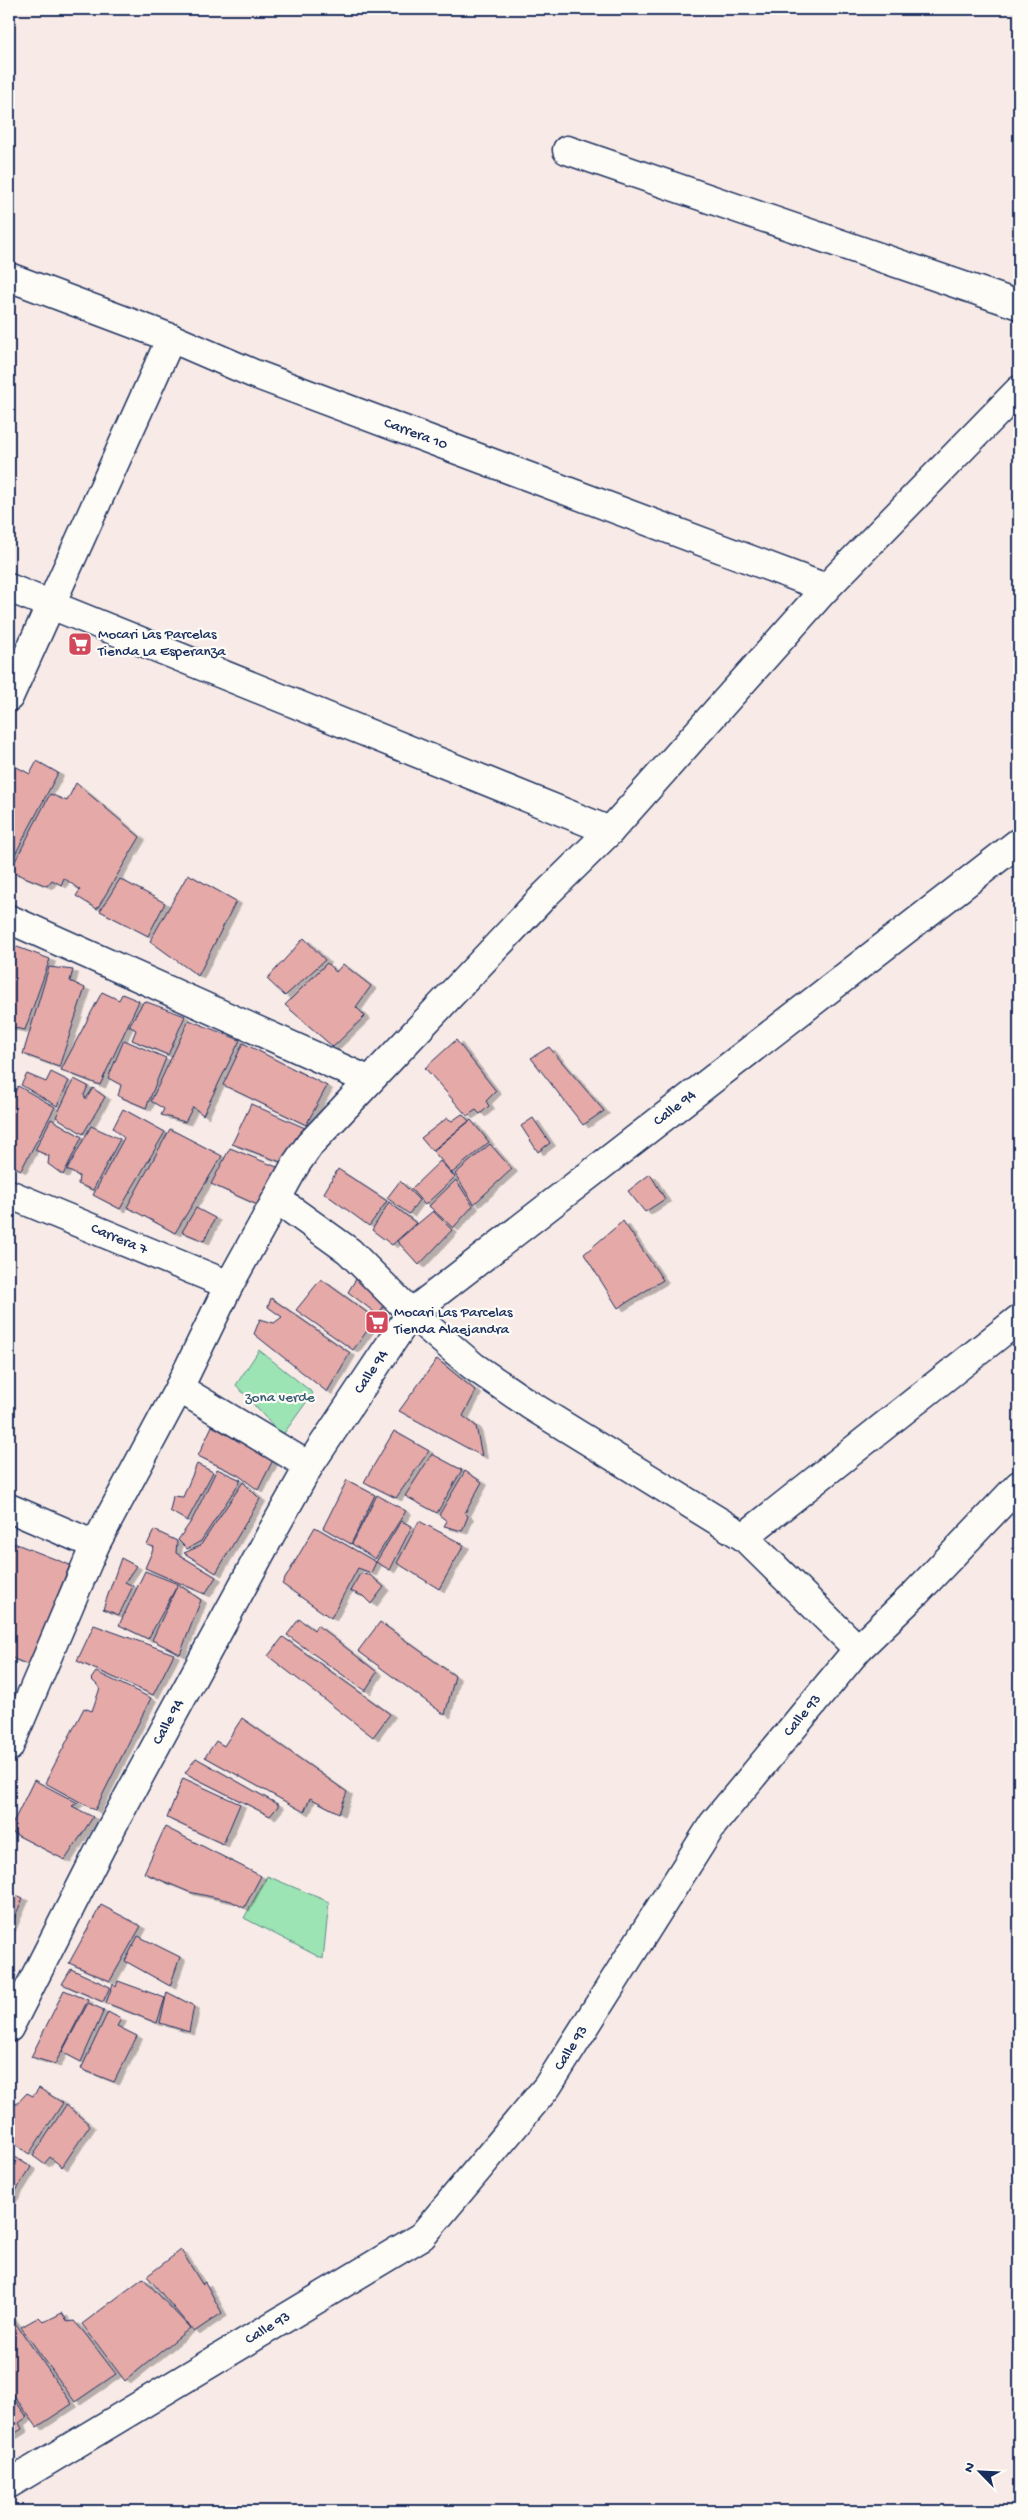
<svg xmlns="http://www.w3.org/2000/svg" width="1028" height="2520" viewBox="0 0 1028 2520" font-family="'Gochi Hand',sans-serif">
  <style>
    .green { fill: #9ce4b3; stroke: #5c8a88 }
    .building { fill: #e5a9a8; stroke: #1b2f5e; filter: url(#shadow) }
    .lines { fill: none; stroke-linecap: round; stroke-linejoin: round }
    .minor-casing { stroke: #1b2f5e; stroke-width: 31 }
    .minor { stroke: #fdfcf7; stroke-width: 28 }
    .labels { text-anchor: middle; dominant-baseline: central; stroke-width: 4.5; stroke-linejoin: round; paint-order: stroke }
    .street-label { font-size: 15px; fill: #1b2f5e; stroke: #fdfcf7 }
    .poi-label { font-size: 15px; fill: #1b2f5e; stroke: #fdfcf7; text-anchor: start }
    .park-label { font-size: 15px; fill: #3b5c73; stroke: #fdfcf7 }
  </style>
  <defs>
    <filter id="shadow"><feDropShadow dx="5.5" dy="3" stdDeviation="0" flood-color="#0004"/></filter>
  </defs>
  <rect width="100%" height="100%" fill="#f8ebe7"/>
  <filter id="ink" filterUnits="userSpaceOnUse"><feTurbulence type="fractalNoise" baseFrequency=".02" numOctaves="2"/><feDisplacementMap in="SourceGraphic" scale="10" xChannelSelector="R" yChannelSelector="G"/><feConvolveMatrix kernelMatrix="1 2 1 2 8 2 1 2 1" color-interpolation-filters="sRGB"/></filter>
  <g filter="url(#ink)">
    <g class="green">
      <path d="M259,1350L313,1393L282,1436L236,1385Z"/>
      <path d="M267,1876L329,1902L323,1959L244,1918Z"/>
    </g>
    <g class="building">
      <path d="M37,761L58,773L10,864L9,763L30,774Z"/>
      <path d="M76,783L140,837L97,909L76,896L80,890L64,878L61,885L52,880L47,886L10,871L50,794L67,801Z"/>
      <path d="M188,874L236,901L198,976L150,941Z"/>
      <path d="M120,879L165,903L148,936L100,911Z"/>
      <path d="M304,938L325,960L285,996L267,979Z"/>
      <path d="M9,944L50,959L25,1030L9,1027Z"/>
      <path d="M327,963L336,972L343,964L371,986L356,1007L365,1016L333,1047L285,1005Z"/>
      <path d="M49,967L73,970L70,981L85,988L59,1067L23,1054Z"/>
      <path d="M102,992L119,1000L122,994L139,1001L100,1085L61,1070Z"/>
      <path d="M144,1001L185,1016L168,1055L132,1040L136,1030L129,1026Z"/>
      <path d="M189,1020L240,1040L203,1115L193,1107L185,1122L161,1115L164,1109L151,1101Z"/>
      <path d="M124,1040L166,1058L146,1108L118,1096L121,1085L108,1078Z"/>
      <path d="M456,1040L496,1091L486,1101L489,1106L480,1114L476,1110L467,1116L425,1068Z"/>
      <path d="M243,1043L327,1086L306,1125L223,1085Z"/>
      <path d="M549,1047L604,1111L583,1125L531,1058Z"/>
      <path d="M51,1072L69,1081L57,1106L21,1085L27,1074L46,1082Z"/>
      <path d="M74,1079L88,1086L84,1095L86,1099L93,1088L105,1097L83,1134L56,1117Z"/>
      <path d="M18,1086L55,1107L21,1170L9,1164V1103Z"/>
      <path d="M251,1104L305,1128L286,1164L232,1144Z"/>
      <path d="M123,1109L165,1132L120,1209L93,1195L124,1138L113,1128Z"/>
      <path d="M462,1114L469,1121L432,1151L421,1138L447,1118L452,1121Z"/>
      <path d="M533,1118L550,1143L538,1152L521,1126Z"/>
      <path d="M51,1119L82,1137L63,1175L48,1164L49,1156L35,1150Z"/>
      <path d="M471,1120L489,1142L452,1173L433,1151Z"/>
      <path d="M91,1126L120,1139L93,1190L78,1184L79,1176L67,1170Z"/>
      <path d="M170,1129L222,1156L175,1233L127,1207Z"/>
      <path d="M490,1144L512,1169L474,1204L455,1174Z"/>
      <path d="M230,1148L282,1169L264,1208L211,1184Z"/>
      <path d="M440,1161L455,1177L425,1205L411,1189Z"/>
      <path d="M338,1169L387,1201L369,1226L324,1193Z"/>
      <path d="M650,1174L665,1199L645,1212L628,1191Z"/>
      <path d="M456,1180L473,1206L453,1228L429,1206Z"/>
      <path d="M400,1181L419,1200L409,1214L387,1198Z"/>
      <path d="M389,1202L416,1223L392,1245L372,1230Z"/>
      <path d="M196,1208L215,1218L204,1241L182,1232Z"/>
      <path d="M433,1211L452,1230L419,1265L397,1241Z"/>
      <path d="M623,1221L663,1280L618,1308L584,1254Z"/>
      <path d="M321,1279L376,1319L353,1350L296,1310Z"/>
      <path d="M356,1279L388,1299L378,1315L348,1292Z"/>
      <path d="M271,1298L350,1353L327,1392L254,1334L260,1319L274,1323L282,1317L268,1307Z"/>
      <path d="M437,1359L476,1391L463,1416L476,1426L482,1456L399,1411Z"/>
      <path d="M212,1426L273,1460L258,1490L238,1475L198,1456Z"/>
      <path d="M394,1431L429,1451L396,1498L364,1482Z"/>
      <path d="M432,1454L462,1470L437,1513L405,1496Z"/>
      <path d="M197,1464L213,1472L187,1521L170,1511L173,1496L183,1497Z"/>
      <path d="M217,1469L241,1480L201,1541L187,1549L178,1540L192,1520Z"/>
      <path d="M465,1471L482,1482L465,1513L468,1516L462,1531L444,1526L447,1521L439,1515Z"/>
      <path d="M347,1480L375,1495L351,1544L323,1528Z"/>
      <path d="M243,1482L260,1499L216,1573L184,1553L200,1546Z"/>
      <path d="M377,1495L406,1511L375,1559L352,1544Z"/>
      <path d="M401,1521L412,1526L390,1570L376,1562Z"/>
      <path d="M419,1521L464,1545L439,1589L397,1563Z"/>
      <path d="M315,1527L376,1562L371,1573L358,1568L331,1618L282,1584Z"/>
      <path d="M154,1530L177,1541L176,1553L216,1577L205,1594L145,1568L154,1547L147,1545Z"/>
      <path d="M14,1543L70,1565L29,1665L9,1657V1555Z"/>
      <path d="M121,1558L136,1566L125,1582L133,1586L119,1615L103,1609Z"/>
      <path d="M145,1571L178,1584L148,1639L119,1625Z"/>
      <path d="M360,1574L370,1575L384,1587L371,1604L363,1596L350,1591Z"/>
      <path d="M178,1584L201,1600L180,1654L152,1640Z"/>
      <path d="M299,1619L314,1630L317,1625L377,1672L365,1691L287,1635Z"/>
      <path d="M380,1622L455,1676L445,1715L358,1651Z"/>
      <path d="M94,1625L174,1654L153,1695L77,1661Z"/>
      <path d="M283,1637L390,1714L373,1737L268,1656Z"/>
      <path d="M96,1672L151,1698L95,1810L45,1783L84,1708L92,1711L100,1688L91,1679Z"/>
      <path d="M242,1718L347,1792L339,1813L310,1798L304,1812L205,1757L216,1741L224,1746Z"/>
      <path d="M196,1758L279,1805L270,1816L185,1773Z"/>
      <path d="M183,1778L240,1804L223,1844L167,1818Z"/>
      <path d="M34,1780L78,1803L72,1806L93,1817L65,1860L9,1831Z"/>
      <path d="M165,1827L261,1876L244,1908L231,1901L189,1892L144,1873Z"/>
      <path d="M9,1892L23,1898L9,1930Z"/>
      <path d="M101,1905L141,1926L110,1981L69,1963Z"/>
      <path d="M138,1936L180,1957L170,1986L125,1961Z"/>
      <path d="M71,1969L110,1987L103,2002L62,1984Z"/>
      <path d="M118,1981L165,1998L157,2023L106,2003L113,1984L116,1987Z"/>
      <path d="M64,1990L88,2000L55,2064L31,2057Z"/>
      <path d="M167,1992L194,2006L189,2032L160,2023Z"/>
      <path d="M88,2003L104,2010L81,2062L62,2052Z"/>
      <path d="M108,2012L121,2019L117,2026L137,2036L114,2082L81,2069Z"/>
      <path d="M39,2088L63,2103L29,2154L9,2140V2112L27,2093L33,2096Z"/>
      <path d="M66,2105L90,2125L62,2167L50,2157L44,2164L33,2156Z"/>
      <path d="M10,2154L31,2167L9,2202V2156Z"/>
      <path d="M181,2250L202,2284L205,2282L222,2313L194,2332L147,2276Z"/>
      <path d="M143,2278L190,2328L125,2381L82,2324Z"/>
      <path d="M62,2313L68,2322L74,2321L83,2331L116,2374L75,2402L21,2327L39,2317L44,2322Z"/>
      <path d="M9,2314L72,2404L37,2427L9,2389Z"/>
      <path d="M9,2392L27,2417L19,2423L22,2429L9,2437Z"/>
    </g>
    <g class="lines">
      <g class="minor-casing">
        <g id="minor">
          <path d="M567,150L1019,305"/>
          <path id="s1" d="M9,277L171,338L252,373L826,588"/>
          <path d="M9,588L610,831"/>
          <path d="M9,697L171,338"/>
          <path d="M9,919L368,1080"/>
          <path id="s2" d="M9,1194L229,1285"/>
          <path d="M278,1200L349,1251L411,1313L473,1366L530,1405L744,1537L858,1649"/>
          <path d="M179,1388L309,1466"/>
          <path d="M9,1508L95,1545"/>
          <path d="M744,1537L1019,1319"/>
          <path d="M9,1747L95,1545L179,1388L229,1285L296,1164L310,1144L545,895L610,831L826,588L1019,390"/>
          <path id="s3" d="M9,2028L102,1845L272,1532L309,1466L411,1313L1019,842"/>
          <path id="s4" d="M9,2484L422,2236L547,2087L713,1824L858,1649L916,1593L1019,1485"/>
        </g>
      </g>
      <use href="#minor" class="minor"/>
    </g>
  </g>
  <defs>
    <g id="supermarket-square" transform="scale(1.25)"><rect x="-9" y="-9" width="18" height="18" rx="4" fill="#d1495b" stroke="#fdfcf7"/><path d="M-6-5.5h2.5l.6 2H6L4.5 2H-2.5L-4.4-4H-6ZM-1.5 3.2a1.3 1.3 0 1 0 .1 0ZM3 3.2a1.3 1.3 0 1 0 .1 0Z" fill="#fff"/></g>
  </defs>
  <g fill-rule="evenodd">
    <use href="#supermarket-square" x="80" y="644"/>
    <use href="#supermarket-square" x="377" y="1322"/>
  </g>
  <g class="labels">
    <g class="street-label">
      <text stroke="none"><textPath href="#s1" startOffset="436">Carrera 10</textPath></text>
      <text stroke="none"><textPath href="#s3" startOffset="1155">Calle 94</textPath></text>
      <text stroke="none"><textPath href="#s2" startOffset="119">Carrera 7</textPath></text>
      <text stroke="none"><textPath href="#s3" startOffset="750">Calle 94</textPath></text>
      <text stroke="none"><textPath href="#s4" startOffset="1128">Calle 93</textPath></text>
      <text stroke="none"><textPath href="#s3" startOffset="345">Calle 94</textPath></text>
      <text stroke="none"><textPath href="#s4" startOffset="722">Calle 93</textPath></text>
      <text stroke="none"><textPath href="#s4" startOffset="302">Calle 93</textPath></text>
    </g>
    <g class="poi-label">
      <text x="98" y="635">Mocari Las Parcelas<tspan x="98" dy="17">Tienda La Esperanza</tspan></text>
      <text x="394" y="1313">Mocari Las Parcelas<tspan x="394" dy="17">Tienda Alaejandra</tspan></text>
    </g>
    <g class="park-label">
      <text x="280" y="1398">zona verde</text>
    </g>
  </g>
  <rect width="1028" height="2520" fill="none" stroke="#fdfcf7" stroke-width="30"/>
  <rect x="15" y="15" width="998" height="2490" fill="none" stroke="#1b2f5e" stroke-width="2" filter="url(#ink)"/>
  <g transform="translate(980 2472) rotate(294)" stroke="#fdfcf7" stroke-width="4" paint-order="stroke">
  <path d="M0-4L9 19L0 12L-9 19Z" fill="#1b2f5e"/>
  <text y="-8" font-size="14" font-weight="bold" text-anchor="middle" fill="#1b2f5e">N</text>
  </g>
</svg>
